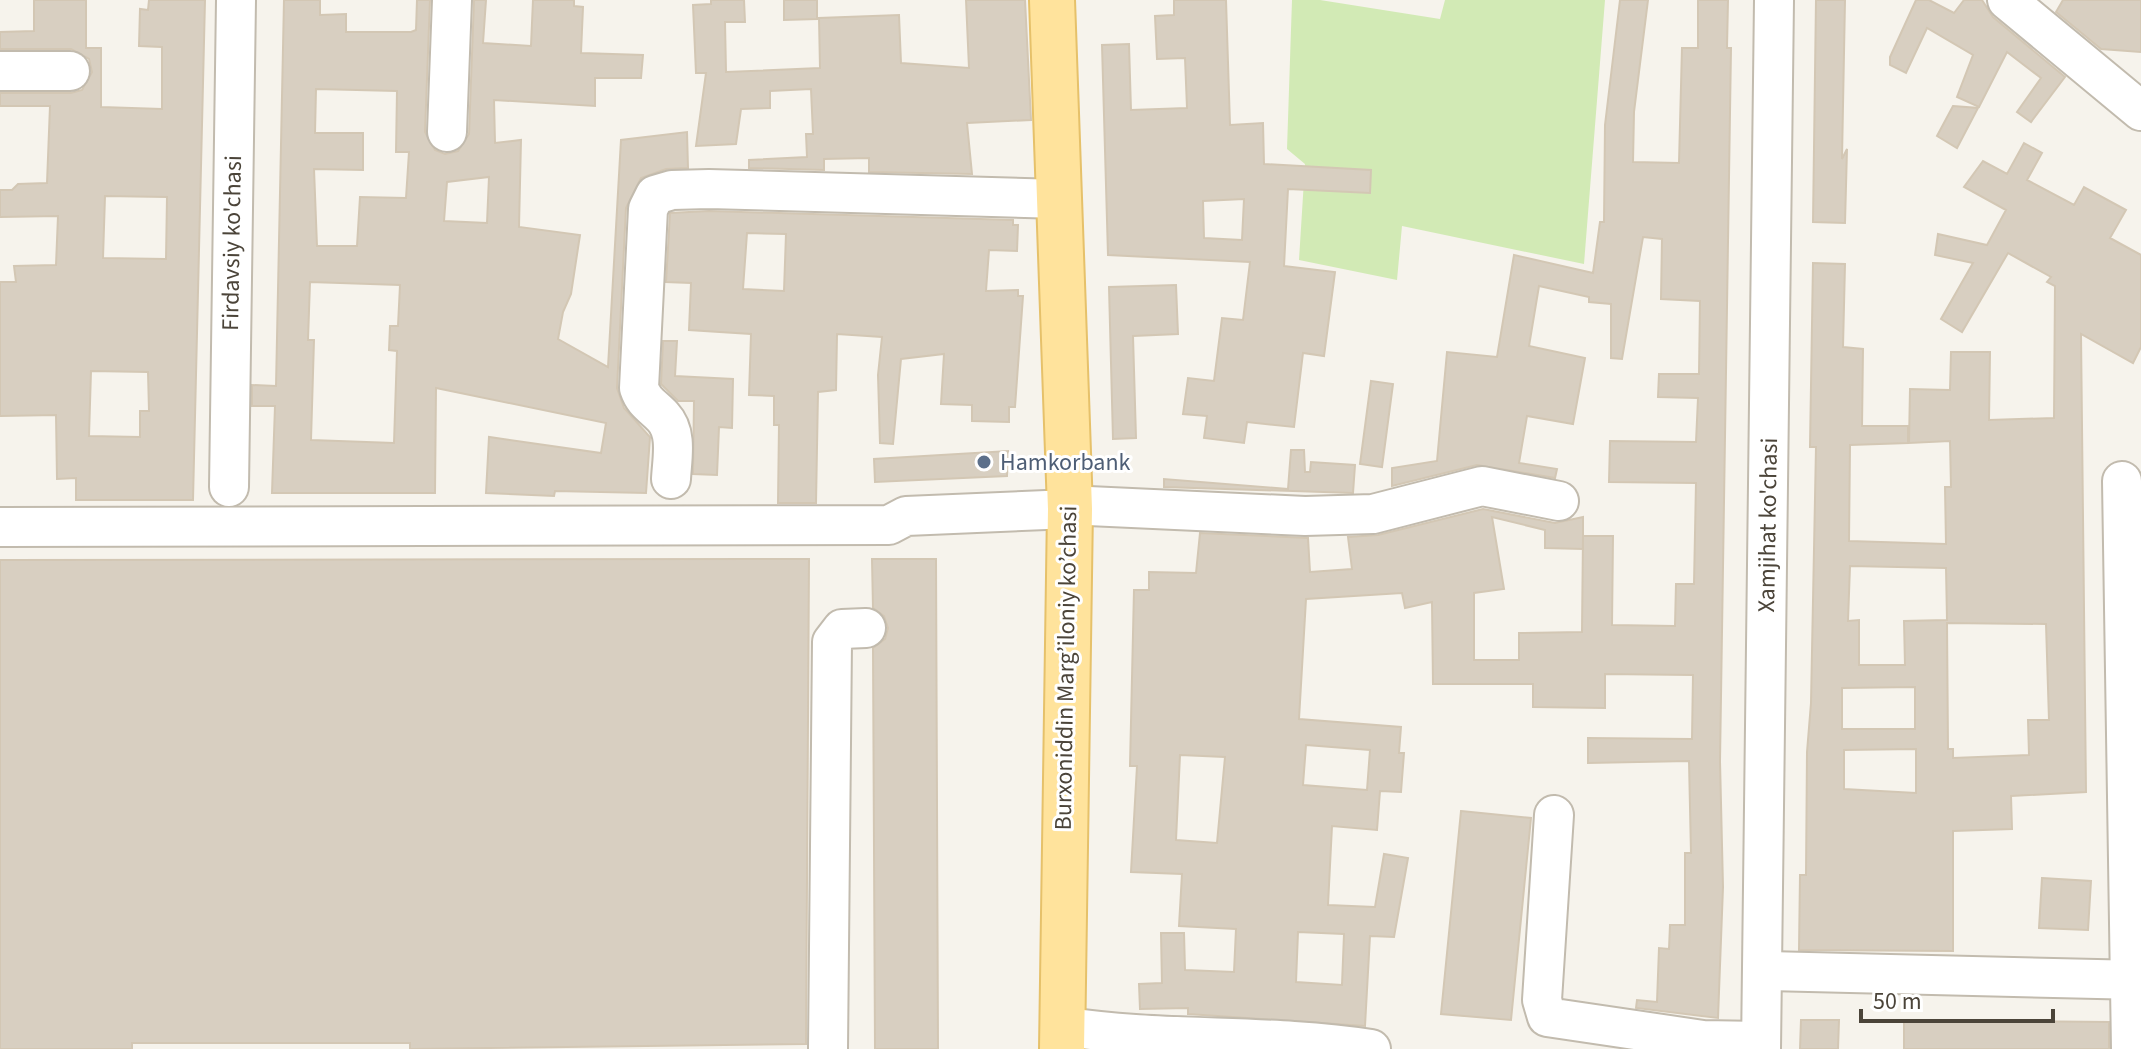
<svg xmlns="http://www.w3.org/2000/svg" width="2141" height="1049" viewBox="0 0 2141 1049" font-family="'Source Sans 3',sans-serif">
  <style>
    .green { fill: #d2eab5 }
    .building { fill: #d8cfc1; stroke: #d3c7b4; stroke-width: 2; fill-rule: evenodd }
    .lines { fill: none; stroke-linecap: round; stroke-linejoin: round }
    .minor-casing { stroke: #c2bbae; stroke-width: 42 }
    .major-casing { stroke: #e6c16a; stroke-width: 48 }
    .minor { stroke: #fff; stroke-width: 38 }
    .major { stroke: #ffe39c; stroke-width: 44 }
    .service-dot { fill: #5c6f8a; stroke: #fff; stroke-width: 3 }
    .labels { text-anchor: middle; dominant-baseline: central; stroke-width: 6; stroke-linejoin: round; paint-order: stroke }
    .street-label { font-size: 24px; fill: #4b4439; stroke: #fff }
    .service-label { font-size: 24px; fill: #4e5e75; stroke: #fff; text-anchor: start }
  </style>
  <rect width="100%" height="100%" fill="#f6f3ec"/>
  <path class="green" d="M1292,0H1320L1440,19L1445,0H1605L1584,264L1402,226L1397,280L1299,260L1305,164L1287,149Z"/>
  <g class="building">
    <path d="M34,0H86V48H101V107L162,109V47L139,46L140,9L148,10L149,0H205L193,500H76V478L57,479L56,415L0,416V282H16L14,266L56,265L58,216L0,217V190H12L18,184L47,183L50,106H0V93H71L82,90L92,72L89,59L71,49H0V32L34,31ZM105,196L167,197L166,259L103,258ZM91,371L148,372L149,411H140V437L89,436Z"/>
    <path d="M284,0H320V15L346,14V32H411L416,30L417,0H430L425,132L435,150L445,154L458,151L469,134L474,0H486L483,43L531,46L533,0H574V6L583,7L581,53L643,55L641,78H595V106L494,100L495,143L521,140L519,227L580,235L571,294L563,312L558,339L608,367L621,140L687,132L688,168L666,169L641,178L626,208L617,388L624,408L650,437L646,493L555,491L554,496L486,493L489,437L601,453L606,423L436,388L435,493H272L275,406H252V385L276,386ZM316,89L397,91L396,152H409L406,198L360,197L357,246H317L314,169L363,170V133H315ZM489,177L487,223L444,221L447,182ZM310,282L400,285L398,326H390L389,350L397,351L394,443L311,440L314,340H308Z"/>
    <path d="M711,0H744L745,22H725L726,72L820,68L819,18L899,15L901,63L969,68L966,0H1025L1031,120L967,123L972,174L869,172V158L824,159V170L749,168V160L807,157L806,134H813L811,89L770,91V108L741,109L736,144L696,146L706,73H696L693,5L711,4Z"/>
    <path d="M784,0H817V19L784,20Z"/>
    <path d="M1174,0H1226L1230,125L1263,123L1264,164L1371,170L1370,193L1288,189L1284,266L1335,272L1324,356L1303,353L1294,427L1247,422L1244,443L1204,438L1207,416L1183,414L1188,378L1214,381L1222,318L1243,320L1250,262L1108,255L1102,45L1129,44L1131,110L1187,108L1185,58L1157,59L1155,16L1174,15ZM1244,199L1242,240L1204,238L1203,201Z"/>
    <path d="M1620,0H1648L1634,112L1633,162L1679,163L1682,48H1698V0H1728L1727,48H1731L1720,761L1723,887L1718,1018L1636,1008L1637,1000L1657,1002L1659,948L1669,949L1670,925H1685V853H1691L1689,761L1588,763V738L1692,739L1693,675L1605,674V708L1533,707V684H1433L1432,602L1405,608L1402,593L1306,599L1299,719L1401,727L1399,753H1404L1401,792L1380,791L1377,830L1332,826L1328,905L1375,907L1384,854L1408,858L1394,937L1370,936L1365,1026L1188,1014V1008L1140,1009L1139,984L1162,983L1161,933H1184L1185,970L1234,972L1236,929L1179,926L1182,874L1131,872L1137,766H1130L1134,590H1149V572L1196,573L1200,533L1308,538L1310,572L1352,569L1348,537L1378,535L1483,509L1555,523L1583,517V549L1545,548V530L1492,517L1504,589L1474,593V660H1519V633L1582,632L1583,536H1613L1612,625L1675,626L1676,584H1694L1696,483L1609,482L1610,441L1696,442L1698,398L1658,397L1659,374H1699L1700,301L1661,299L1662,239L1643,237L1622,359L1611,358V304L1589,302V297L1539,286L1529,346L1585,358L1573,424L1527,416L1519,463L1557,469L1555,478L1477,465L1392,486V468L1437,461L1447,352L1497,357L1514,255L1593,273L1600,222H1604L1605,125ZM1306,745L1370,750L1367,790L1303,785ZM1180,755L1225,757L1217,843L1176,840ZM1298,932L1344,934L1342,985L1296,982Z"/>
    <path d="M1816,0H1845L1842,159L1847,149L1845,223L1813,222Z"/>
    <path d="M1916,0H1929L1954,13L1964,0H1982L1993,17L2065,77L2031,122L2017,112L2041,78L2007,52L1979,107L1957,97L1973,55L1927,28L1906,73L1890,65V57Z"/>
    <path d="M2063,0H2141V52L2101,49L2056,12Z"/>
    <path d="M1953,106L1978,108L1957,148L1937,136Z"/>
    <path d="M2024,143L2042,153L2027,180L2074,205L2084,187L2126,210L2110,238L2141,255V347L2133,363L2081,334L2086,792L2011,796L2012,829L1953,831V951L1799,950L1800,875H1806L1807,752L1811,703L1816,447H1810L1813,263L1845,264L1843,347L1863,349L1862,426H1908V443L1850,445L1849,541L1946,544L1945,487H1951L1950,441L1909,443L1910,389L1950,390L1951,352H1990L1989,420L2054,418L2055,286L2047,282L2051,277L2008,253L1962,332L1941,319L1973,263L1935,255L1938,234L1987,245L2006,210L1964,187L1983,161L2007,174ZM1850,566L1946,568L1947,620L1904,621L1905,665H1859V620L1848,621ZM1947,623L2046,624L2049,720H2028L2029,755L1953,758V749H1948ZM1915,687V729H1842V688ZM1916,749V793L1844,789V750Z"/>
    <path d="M709,211L1013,220V225H1018L1017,251L989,250L986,291L1018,290V296H1023L1015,407H1009V422L972,421V405L941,404L944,354L901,359L893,444L880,443L878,375L882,337L837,334L836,390L818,392L816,503H778L779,425H774V396L749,395L751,334L689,330L691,283L666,282L670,213ZM747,233L786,234L784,291L743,289Z"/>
    <path d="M1176,285L1178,334L1133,336L1136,438L1113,439L1109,287Z"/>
    <path d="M663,341H677L675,376L733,379L732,428L719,427L717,475L693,474L694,401H678L661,384Z"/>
    <path d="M1371,381L1393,384L1382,467L1360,464Z"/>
    <path d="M1291,450H1304L1305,472H1310L1311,462L1355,465L1353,493L1164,487V479L1288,489Z"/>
    <path d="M1008,451L1007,476L875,482L874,459Z"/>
    <path d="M809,559L806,1044L410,1049V1043H132V1049H0V560Z"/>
    <path d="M872,559H936L938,1049H875L873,648L885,639L888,628L884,616L873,608Z"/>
    <path d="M1461,811L1531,818L1511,1020L1441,1014Z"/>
    <path d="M2042,878L2091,881L2088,930L2039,928Z"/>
    <path d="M1801,1020H1839L1838,1049H1800Z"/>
    <path d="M2008,1021L2109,1022V1049H1904V1022Z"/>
  </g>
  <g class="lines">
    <g class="minor-casing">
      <g id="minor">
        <path d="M2007,0L2141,111"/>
        <path d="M0,71H70"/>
        <path d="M447,132L452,0"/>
        <path d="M671,479C672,459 678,433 663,417C653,406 644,403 639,388L648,209L655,195L672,190L709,189L1060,199"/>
        <path d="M2122,481L2131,1049"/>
        <path d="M229,487L236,0"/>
        <path d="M1067,505L1305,516L1373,514L1482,486L1559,501"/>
        <path d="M0,527L889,525L906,516L1070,509"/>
        <path d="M1554,815L1542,1000L1547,1017L1703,1040L1761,1041"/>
        <path d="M1763,971L2141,980"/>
        <path d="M1061,1026C1164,1042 1268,1033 1371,1049"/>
        <path d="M828,1049L832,642L842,629L866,628"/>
        <path d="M1761,1049L1774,0"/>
      </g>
    </g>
    <g class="major-casing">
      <path id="major" d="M1052,0L1070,509L1062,1049"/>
    </g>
    <use href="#minor" class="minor"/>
    <use href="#major" class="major"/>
  </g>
  <circle class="service-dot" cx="984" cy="462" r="8"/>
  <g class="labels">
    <g class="street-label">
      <text transform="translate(232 243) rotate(-89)">Firdavsiy ko'chasi</text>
      <text transform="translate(1768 525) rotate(-89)">Xamjihat ko'chasi</text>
      <text transform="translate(1066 668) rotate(-89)">Burxoniddin Marg’iloniy ko’chasi</text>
    </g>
    <g class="service-label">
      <text x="1000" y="462">Hamkorbank</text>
    </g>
  </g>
  <path d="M1861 1009v12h192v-12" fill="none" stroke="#4b4439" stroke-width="4"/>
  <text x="1873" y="1009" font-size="24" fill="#4b4439" stroke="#ffffff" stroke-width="6" paint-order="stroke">50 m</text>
</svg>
